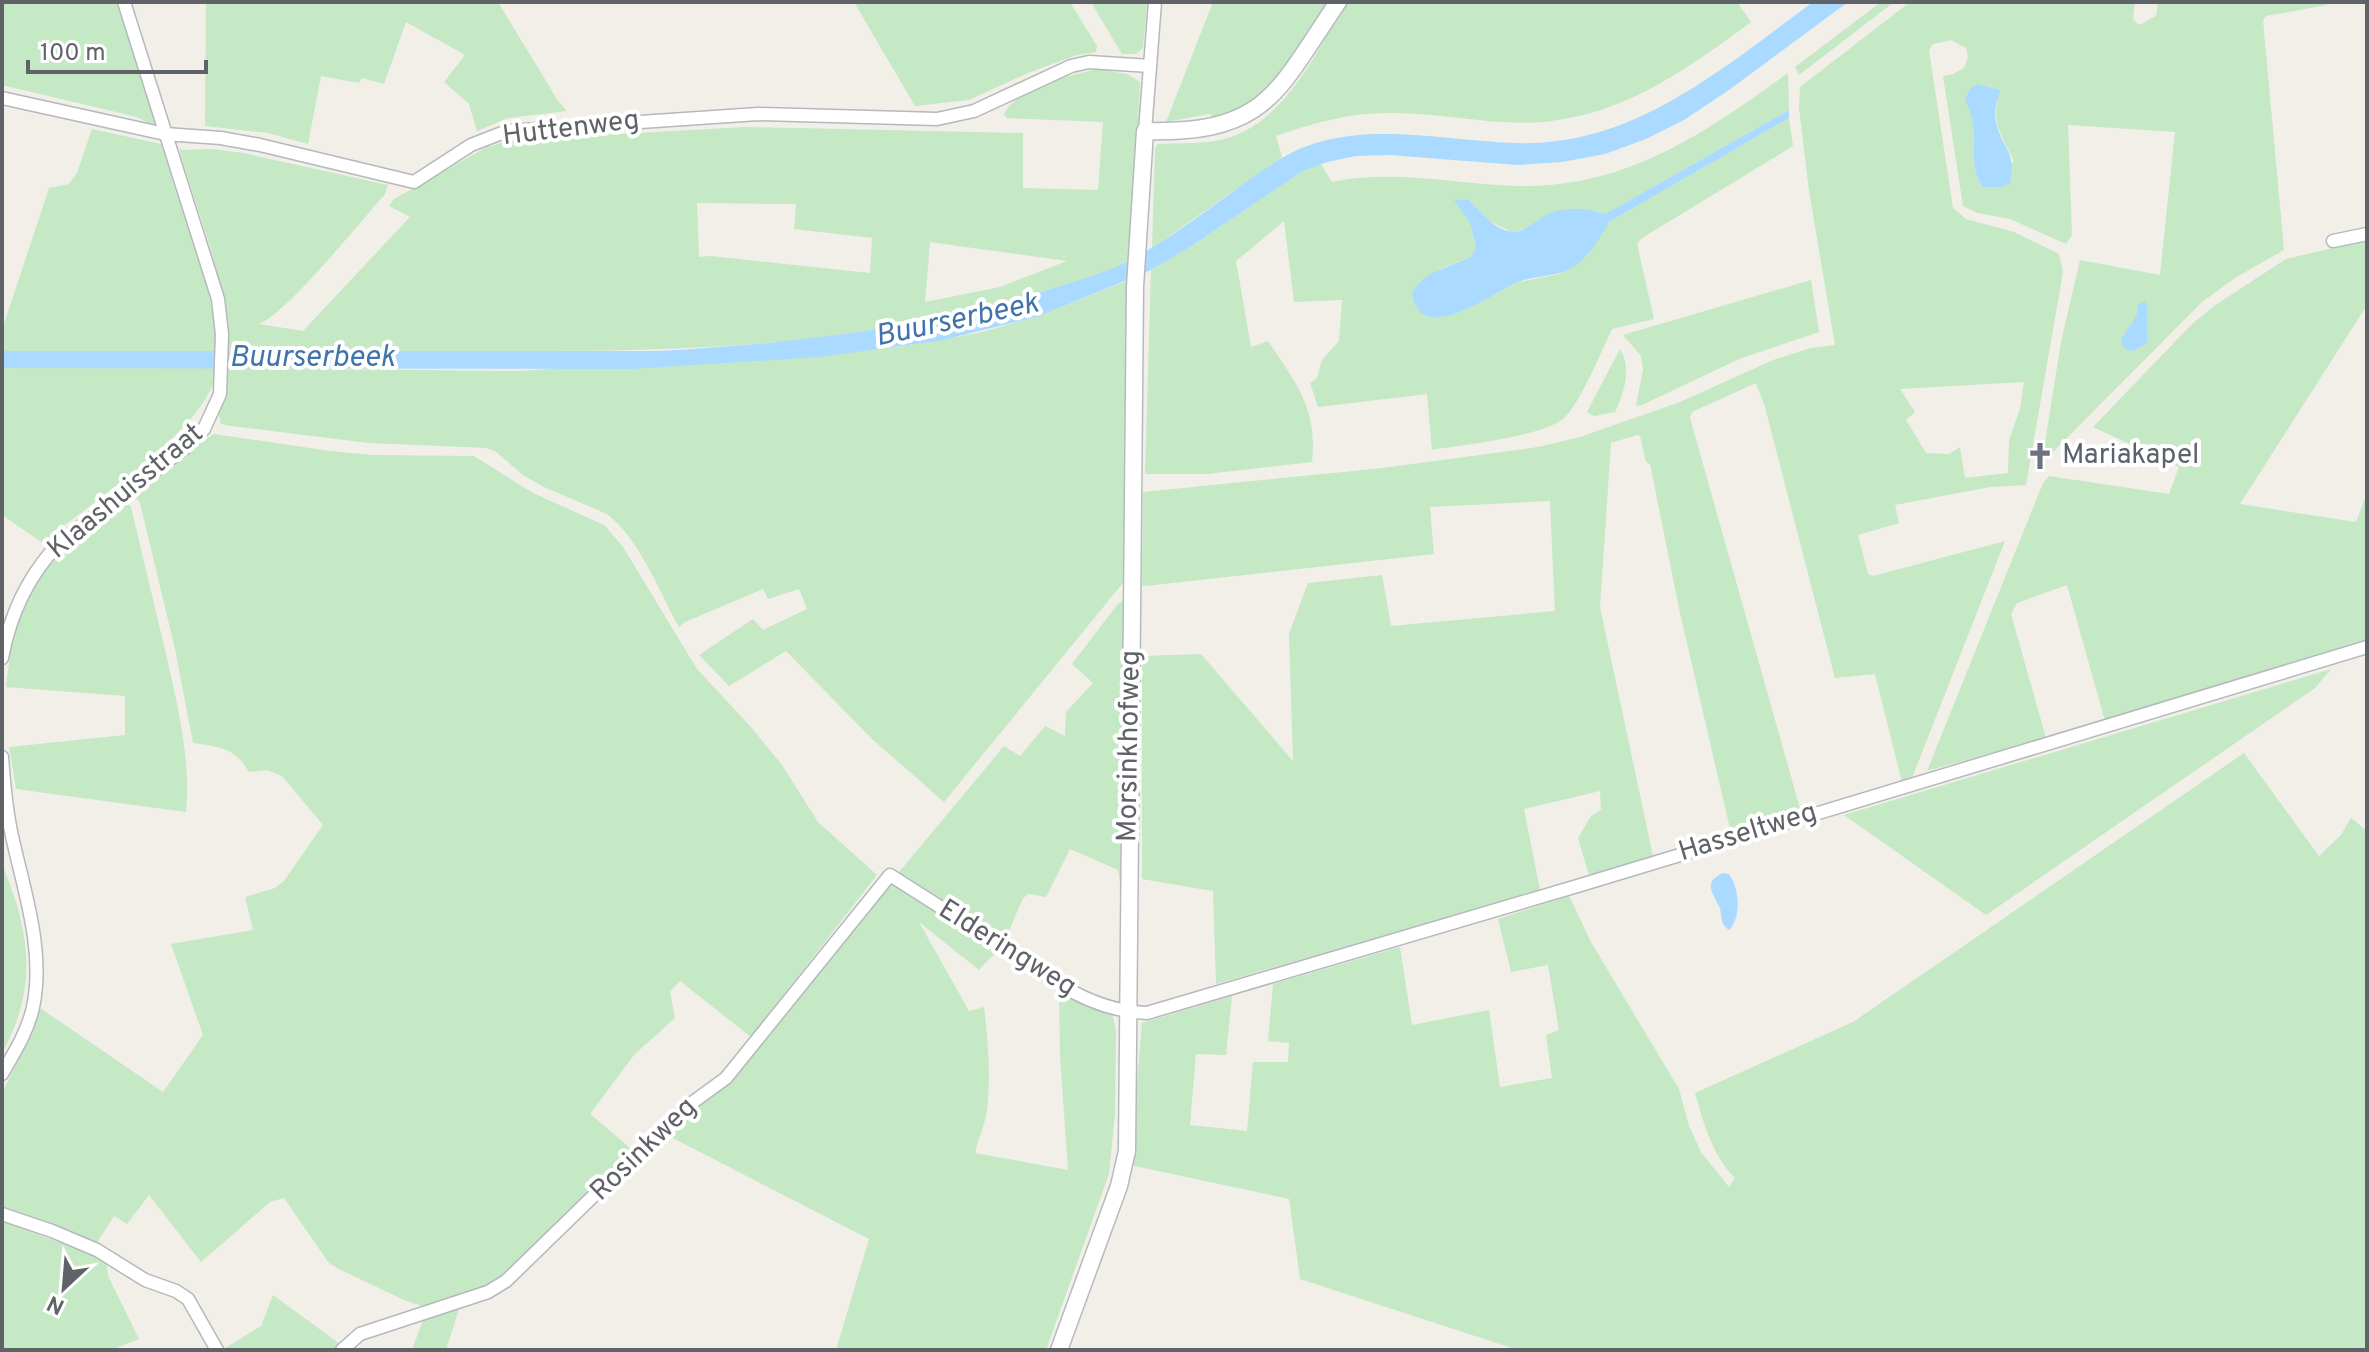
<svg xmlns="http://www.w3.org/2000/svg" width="2369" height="1352" viewBox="0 0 2369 1352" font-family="Overpass,sans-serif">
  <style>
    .green { fill: #c5e8c5; fill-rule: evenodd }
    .water { fill: #aadaff }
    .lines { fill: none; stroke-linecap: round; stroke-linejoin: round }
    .street-casing { stroke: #b5b8bc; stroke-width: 15 }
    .secondary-casing { stroke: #b6babf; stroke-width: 19 }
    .street { stroke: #fff; stroke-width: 12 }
    .secondary { stroke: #fff; stroke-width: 16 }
    .labels { text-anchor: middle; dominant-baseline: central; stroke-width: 8; stroke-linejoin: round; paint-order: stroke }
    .street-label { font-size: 28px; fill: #5f6368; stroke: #fff }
    .worship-label { font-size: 28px; fill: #5b616d; stroke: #fff; text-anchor: start }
    .water-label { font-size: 30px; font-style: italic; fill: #4174aa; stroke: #fff }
  </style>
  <rect width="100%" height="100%" fill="#f1efe8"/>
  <g class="green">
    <path d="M2,2H117L159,129L137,117L2,85Z"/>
    <path d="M206,2H498L558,101L567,111L508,118L477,131L469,104L444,82L465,55L406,22L384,84L362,78L359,83L321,76L308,144L268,133L205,126Z"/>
    <path d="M854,2H1070L1097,46L1096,52L1077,55L1028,73L969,100L915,106Z"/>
    <path d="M1091,2H1147L1143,48L1136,54H1122Z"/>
    <path d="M1213,2H1331L1279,81L1257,103L1219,119L1209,114L1166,122Z"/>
    <path d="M1347,2H1737L1751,22C1691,66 1633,109 1558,120C1501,129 1445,112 1388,113C1348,113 1313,123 1276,136L1282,157L1152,248L1155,149L1157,144C1176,143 1195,144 1214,141C1281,132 1315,53 1347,2Z"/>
    <path d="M1881,2H1894L1799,75L1795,67Z"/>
    <path d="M1910,2H2135L2133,19L2139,25L2156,16L2158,2H2327V5L2266,16L2263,20L2284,250L2235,278L2202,302L2046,459L2043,455L2061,342L2080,260L2160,275L2175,132L2068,125L2072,235L2066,244L2010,219L1977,213L1963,206L1943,76L1953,74L1964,68L1968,57L1966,48L1951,40L1933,44L1929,50L1953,208L1966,219L2014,232L2059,254L2063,272L2026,485L1990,487L1895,505L1899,523L1858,535L1868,574L1873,576L2005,541L1912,778L1902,782L1875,674L1835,678L1765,407L1756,383L1692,412L1690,418L1801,812L1731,833L1680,613L1650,464L1646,462L1640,436L1637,435L1611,443L1600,607L1653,856L1589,875L1578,838L1591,816L1601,810L1600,791L1524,809L1540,890L1216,984L1213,891L1142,879V656L1201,654L1293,761L1289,634L1308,583L1382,575L1391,626L1555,611L1550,501L1430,507L1434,554L1145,586L1142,585L1143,492L1383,468L1538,447L1580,437L1680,402L1773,360L1811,348L1835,345L1809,191L1799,108L1800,87ZM1998,101C1990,121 2005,142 2014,161L1982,187C1968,162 1976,140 1972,113ZM2024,382L2020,409L2009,440L2008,473L1965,478L1960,447L1949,454L1926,453L1906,420L1915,412L1900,389Z"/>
    <path d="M1097,69L1127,74L1140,82L1132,258C1099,279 1055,287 1018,298C853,347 684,351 513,351C418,351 323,351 229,351C228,285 198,214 180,152V147L182,150L212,149L243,153L388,185L385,194C363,219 285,315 259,324L303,331L410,217L389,206L394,199L485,148L504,142L531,139L745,127L1023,133V188L1098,190L1103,122L1007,118L1004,115C1011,90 1074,74 1097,69ZM697,203L796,204L794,229L872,238L870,273L710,256L699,257ZM930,242L1067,261L1000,287L925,302Z"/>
    <path d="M1788,73L1789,110L1605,214L1597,211L1512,232L1487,220L1468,199L1455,200L1470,223L1476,246L1471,257C1449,266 1426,271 1413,293L1440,317L1461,311L1519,282L1559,274L1580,262L1609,222L1789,118L1793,146L1642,238L1637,244L1654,319L1612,329C1602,350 1580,403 1565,417C1545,437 1461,445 1432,450L1427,394L1318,407L1310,383L1317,378L1322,360L1339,341L1342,300L1294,302L1284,221L1236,261L1251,347L1268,341C1296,383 1318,409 1312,462L1207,474H1145L1151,270L1190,247L1303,171L1321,164L1332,182C1393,169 1454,184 1516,186C1625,189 1704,134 1788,73Z"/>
    <path d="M92,129L161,144L209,294L217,327V351H2V330L49,188L69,184L77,173Z"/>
    <path d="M2367,240V305L2240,504L2356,522L2367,493V639L2105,721L2067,585L2017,603L2011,614L2046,738L1927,771L2043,483L2049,476L2169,494L2179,467L2093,427L2192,324L2214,306L2286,259Z"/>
    <path d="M1131,279L1124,455L1127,480V578L944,802L871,738L786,651L729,686L699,655L753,619L763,630L807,609L799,589L768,599L763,589L685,622L679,627C658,590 641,541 607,514L544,487L523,475L495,451L486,448L369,443L231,426L221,424L218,411L227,368L518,371L897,347L978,333L1040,316Z"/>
    <path d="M1811,280L1819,332L1739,359L1640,406L1636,405L1643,370L1641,356L1623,335Z"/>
    <path d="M1620,349C1632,368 1624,393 1615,412L1594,416L1587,412Z"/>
    <path d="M217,367C215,421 101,496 60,529L46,545L2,515V368Z"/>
    <path d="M214,434L330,451L373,455L474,456L533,493L604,525L623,547L697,669L751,727L782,765L818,822L877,875L751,1037L680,981L670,992L675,1018L634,1055L590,1114L635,1152L512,1270L482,1290L422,1306L404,1300L339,1269L329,1263L284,1198L270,1202L201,1262L149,1195L127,1224L114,1216L96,1244L2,1209V1093L34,1029L40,1008L163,1092L203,1035L171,944L253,930L245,897L275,888L284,881L323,825L282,776L267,770L249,772C234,747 220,747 193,743L175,649L140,503L135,497L198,444Z"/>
    <path d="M126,503L131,507C143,558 155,608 167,658C178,708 191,760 186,812L16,789L9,747L125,735V696L6,687C9,667 10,645 15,626C31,569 81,535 126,503Z"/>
    <path d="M1127,597L1123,906L1118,870L1070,849L1046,897L1029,894L1023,898L1005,940L899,872L1004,746L1020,756L1045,726L1065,736L1066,712L1093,683L1072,664L1117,605Z"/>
    <path d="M2331,669L2315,688L1986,915L1844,815Z"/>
    <path d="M2244,753L2319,856L2341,835L2351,818L2367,831V1350H1518L1300,1279L1289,1199L1130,1165L1142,1023L1232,996L1226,1055L1196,1054L1190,1125L1247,1131L1253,1062H1288L1289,1043L1268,1041L1273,984L1400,947L1412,1025L1489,1010L1500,1087L1552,1078L1546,1035L1559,1030L1548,965L1511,972L1498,919L1569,896L1591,942L1679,1089L1689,1126L1701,1152L1729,1187L1735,1178C1712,1155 1704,1124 1695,1093L1853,1022Z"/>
    <path d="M2,862C8,881 17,901 21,921C32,969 26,1010 2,1053Z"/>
    <path d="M893,884L997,951L979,970L919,922L969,1011L984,1007C988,1042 991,1076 987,1110C985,1125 978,1139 975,1153L1068,1170L1060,1056L1059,986L1112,1013L1116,1030L1115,1113L1109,1174L1046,1350H836L869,1239L667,1135L887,887Z"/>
    <path d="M2,1221L82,1251L93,1252L106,1259L108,1276L139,1339L111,1350H2Z"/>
    <path d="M273,1295L340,1344L336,1350H222L261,1326Z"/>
    <path d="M459,1309L446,1350H412L424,1317Z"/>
  </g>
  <g class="water">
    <path d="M1813,2H1848L1729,90L1684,120L1646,139L1605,154L1562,162L1518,165L1389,155L1356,156L1327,162L1303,171L1190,247L1151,270L1040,316L938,341L819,357L631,369L2,368V351H658C784,344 907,331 1027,296C1059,286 1092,278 1122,264C1161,245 1196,218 1231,193C1260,172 1287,150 1323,141C1386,125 1451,141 1515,143C1633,148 1723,68 1813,2Z"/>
    <path d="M1977,84L2000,90C1998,100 1993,111 1996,122C2003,152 2016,147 2010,184L2001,187H1982C1964,154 1983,131 1965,101L1969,90Z"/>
    <path d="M1789,110V118L1609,222C1601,237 1589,256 1575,266C1558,277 1539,275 1521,281C1495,290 1420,350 1412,293L1419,283L1430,274L1471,257L1476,246L1470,223L1454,200L1468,199C1479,210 1488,222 1502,229C1524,239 1535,217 1554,212C1570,207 1590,209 1605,214Z"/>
    <path d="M2144,301L2147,305V343L2133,351L2125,349L2121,342C2125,327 2139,321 2138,305Z"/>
    <path d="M1723,873L1729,874C1739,888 1742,917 1729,930C1719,923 1723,916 1719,906C1712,892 1703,882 1723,873Z"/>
  </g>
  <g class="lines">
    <g class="street-casing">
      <g id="street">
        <path d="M2,98L165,134L221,138L260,145L414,182L471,145L507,131L758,114L937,119L974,111L1071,66L1089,62L1150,66"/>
        <path d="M1145,131L1155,2"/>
        <path d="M2333,241L2367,234"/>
        <path d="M2,658C10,614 30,573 61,541L185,448L204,429L220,394L222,334L218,299L124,2"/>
        <path d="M2,757C4,784 6,810 12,836C24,891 45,951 33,1007C28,1031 14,1053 2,1074"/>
        <path d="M2,1214L52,1231L97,1250L145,1280L176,1291L188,1299L217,1350"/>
        <path d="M342,1350L360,1334L488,1292L506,1281L655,1136L689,1105L726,1078L890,875L1075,993C1098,1005 1121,1012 1147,1013L1584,884L2367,647"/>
      </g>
    </g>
    <g class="secondary-casing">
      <path id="secondary" d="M1059,1350L1119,1186L1127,1151L1135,287L1145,131C1267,134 1276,93 1338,2"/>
    </g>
    <use href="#street" class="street"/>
    <use href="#secondary" class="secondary"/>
  </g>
  <defs>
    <g id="church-bare" transform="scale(2.16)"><path d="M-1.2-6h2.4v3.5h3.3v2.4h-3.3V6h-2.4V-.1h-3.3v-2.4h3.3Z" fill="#6b7280" stroke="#fff" stroke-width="2.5" paint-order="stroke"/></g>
  </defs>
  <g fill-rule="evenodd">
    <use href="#church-bare" x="2040" y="456"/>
  </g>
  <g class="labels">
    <g class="street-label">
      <text transform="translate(571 129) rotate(-7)">Huttenweg</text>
      <text transform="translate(126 492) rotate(-40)">Klaashuisstraat</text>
      <text transform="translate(1130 746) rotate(-89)">Morsinkhofweg</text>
      <text transform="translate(1748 833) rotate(-17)">Hasseltweg</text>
      <text transform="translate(1007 949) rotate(32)">Elderingweg</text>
      <text transform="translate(644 1150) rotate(-44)">Rosinkweg</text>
    </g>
    <g class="worship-label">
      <text x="2062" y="456">Mariakapel</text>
    </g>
    <g class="water-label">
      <text transform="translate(957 321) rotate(-12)">Buurserbeek</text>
      <text x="312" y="358">Buurserbeek</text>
    </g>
  </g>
  <rect width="2369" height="1352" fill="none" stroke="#5f6368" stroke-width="8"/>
  <g transform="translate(64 1288) rotate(206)" stroke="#ffffff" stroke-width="6" paint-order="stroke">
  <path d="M0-6L14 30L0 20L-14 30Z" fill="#5f6368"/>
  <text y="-12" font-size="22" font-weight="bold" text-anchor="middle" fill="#5f6368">N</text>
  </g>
  <path d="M28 60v12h178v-12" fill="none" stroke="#5f6368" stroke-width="4"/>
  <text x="40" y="60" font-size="24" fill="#5f6368" stroke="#ffffff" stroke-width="6" paint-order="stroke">100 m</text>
</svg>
